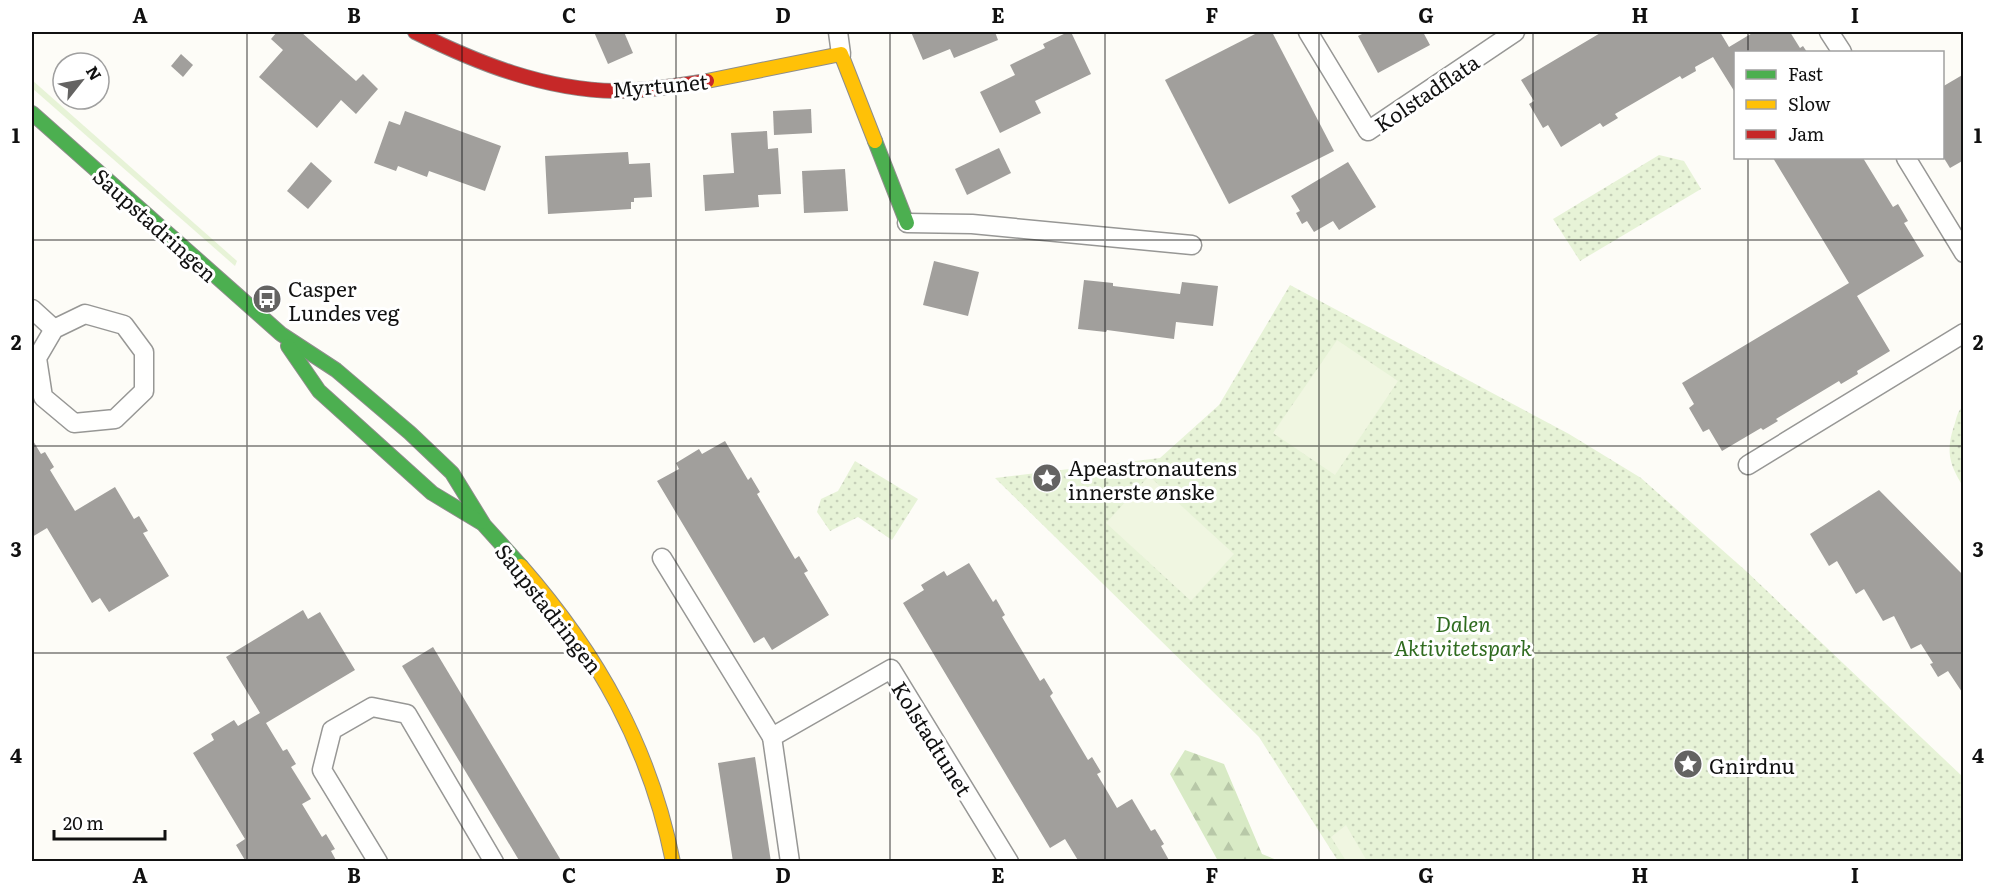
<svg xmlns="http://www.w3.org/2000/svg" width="1995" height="893" viewBox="0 0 1995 893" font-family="Literata,serif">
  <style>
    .grass { fill: #e7f3d7 }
    .forest { fill: url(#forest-firs) }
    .park { fill: url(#park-dots) }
    .pitch { fill: #f0f6e1 }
    .building { fill: #a19f9c }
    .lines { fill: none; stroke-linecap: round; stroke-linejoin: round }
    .lane-casing { stroke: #979795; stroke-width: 21 }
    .fast-casing { stroke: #8e8d8b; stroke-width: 16 }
    .slow-casing { stroke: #8e8d8b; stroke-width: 16 }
    .jam-casing { stroke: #8e8d8b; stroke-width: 16 }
    .lane { stroke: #fffffe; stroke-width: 18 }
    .fast { stroke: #4caf50; stroke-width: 14 }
    .slow { stroke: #ffc107; stroke-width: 14 }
    .jam { stroke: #c62828; stroke-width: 14 }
    .grid { fill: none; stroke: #111; stroke-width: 1.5; stroke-opacity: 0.55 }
    .labels { text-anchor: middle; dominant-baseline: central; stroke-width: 6; stroke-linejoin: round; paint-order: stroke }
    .street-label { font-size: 21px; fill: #111; stroke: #fff }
    .poi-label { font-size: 21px; fill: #111; stroke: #fff; text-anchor: start }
    .park-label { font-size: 21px; font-style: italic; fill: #2f6b1f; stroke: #fff }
    .neatline { fill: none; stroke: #111; stroke-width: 2 }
    .grid-label { font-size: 20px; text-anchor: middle; font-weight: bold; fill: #111 }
  </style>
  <defs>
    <pattern id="forest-firs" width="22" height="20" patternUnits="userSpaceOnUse" patternTransform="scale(1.5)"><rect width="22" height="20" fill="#d8eac5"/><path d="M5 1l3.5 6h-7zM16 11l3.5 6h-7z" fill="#b8c8a8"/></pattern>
    <pattern id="park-dots" width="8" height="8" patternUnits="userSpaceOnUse" patternTransform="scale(1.5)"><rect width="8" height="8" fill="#e7f3d7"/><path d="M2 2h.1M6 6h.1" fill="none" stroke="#c5cfb8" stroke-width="1.8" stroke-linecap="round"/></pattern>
  </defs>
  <rect width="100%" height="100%" fill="#fdfcf7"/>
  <path class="grass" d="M32,80L237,261L235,266L32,88Z"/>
  <path class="forest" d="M1185,750L1224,764L1262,854L1279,861H1218L1170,774Z"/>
  <g class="park">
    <path d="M1659,155L1684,161L1701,189L1580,261L1553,219Z"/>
    <path d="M1290,285L1569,434L1641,478L1746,571L1963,777V861H1338L1259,737L995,478L1160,458L1219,405Z"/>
    <path d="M1963,406V486C1948,463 1946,449 1955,423C1957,416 1958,411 1963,406Z"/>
    <path d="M855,461L918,499L892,540L858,517L830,531L817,512L821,499L838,491Z"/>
  </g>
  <g class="pitch">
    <path d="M1337,340L1398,381L1335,475L1273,433Z"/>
    <path d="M1149,476L1234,554L1191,601L1106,523Z"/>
    <path d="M1346,825L1367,861H1346L1331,837Z"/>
  </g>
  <g class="building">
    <path d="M277,32H301L356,81L363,74L378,89L356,114L341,100L317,128L259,77L283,50L271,39Z"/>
    <path d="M594,32H624L633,53L608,64Z"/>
    <path d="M911,32H995L998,40L954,58L950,49L923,60Z"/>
    <path d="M1068,32H1071L1091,74L1035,101L1041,113L1000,133L980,92L1015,75L1010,65L1045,48L1043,44Z"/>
    <path d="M1259,32H1272L1334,151L1229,204L1165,80Z"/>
    <path d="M1366,32H1423L1430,45L1378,73L1358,36Z"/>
    <path d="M1602,32H1720L1729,47L1754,32H1790L1800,48L1803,46L1807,52H1736V94L1713,57L1695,67L1696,71L1682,79L1680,76L1615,114L1618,118L1603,127L1600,123L1561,147L1548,125L1543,128L1529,104L1534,101L1521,80Z"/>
    <path d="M181,54L193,65L183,77L171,66Z"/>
    <path d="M1964,74V160L1950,168L1942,155V87Z"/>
    <path d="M811,109L812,133L774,135L773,111Z"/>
    <path d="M405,111L501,146L485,191L429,171L427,177L398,166L396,171L374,163L389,121L400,125Z"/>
    <path d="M767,131L768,149L778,148L781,194L758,195L759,207L705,211L703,175L734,173L731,133Z"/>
    <path d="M999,148L1011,173L967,195L955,169Z"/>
    <path d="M628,152L629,164L650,163L652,197L634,198V202H631V209L548,214L545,156Z"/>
    <path d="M1773,158H1863L1893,207L1898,204L1908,221L1904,223L1924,256L1857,296L1890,351L1857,371L1858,374L1841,384L1839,381L1776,419L1778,421L1763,430L1761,428L1722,451L1709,429L1703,432L1689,408L1694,404L1682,383L1849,283Z"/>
    <path d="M311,162L332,181L308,209L287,191Z"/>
    <path d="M1348,162L1376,207L1339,230L1333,221L1314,232L1307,221L1302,224L1296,213L1300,211L1291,196Z"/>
    <path d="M845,169L848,211L804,213L802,171Z"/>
    <path d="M934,261L979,272L968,316L923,305Z"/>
    <path d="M1084,280L1113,283V286L1180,294L1182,282L1218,286L1213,326L1176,322L1174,339L1107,330L1106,332L1078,329Z"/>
    <path d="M32,439L41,454L45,452L54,467L50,470L75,511L115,487L134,519L139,516L148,531L143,533L169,576L109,612L100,598L92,603L47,528L32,537Z"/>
    <path d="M725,441L748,480L751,477L760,492L757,494L795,559L799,556L808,571L804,573L829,615L772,650L764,637L754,643L657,481L679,469L676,463L699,449L702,454Z"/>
    <path d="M1879,490L1964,576V695L1948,671L1938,677L1930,664L1933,663L1921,644L1911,649L1894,616L1883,621L1864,589L1856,594L1837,561L1829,566L1810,534Z"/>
    <path d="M969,563L993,602L996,599L1005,615L1002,617L1040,681L1044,678L1053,693L1050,696L1088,760L1092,757L1101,772L1097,774L1117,808L1132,799L1151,831L1155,829L1164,844L1161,846L1170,862H1079L1065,839L1050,848L903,603L924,590L921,585L944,571L947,576Z"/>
    <path d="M303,610L308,619L320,612L355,670L266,723L283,751L287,749L296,764L291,767L311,799L302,804L322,837L326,834L335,849L331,851L337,862H246L236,845L245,839L193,753L214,740L211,734L234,720L238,726L260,713L226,657Z"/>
    <path d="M433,647L562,862H520L402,666Z"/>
    <path d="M755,757L771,862H733L718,763Z"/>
  </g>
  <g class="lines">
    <g class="lane-casing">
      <g id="lane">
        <path d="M838,32L841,54"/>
        <path d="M1308,32L1368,131L1515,32"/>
        <path d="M1829,32L1842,52"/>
        <path d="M1906,158L1964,253"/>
        <path d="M907,223L972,224L1192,245"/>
        <path d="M32,309L54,329"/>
        <path d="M85,314L124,325L144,352V391L115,419L74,423L43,397L37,358L54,329Z"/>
        <path d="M1748,465L1964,333"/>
        <path d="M662,558L772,737"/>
        <path d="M378,862L322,770L332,730L372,707L407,714L494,862"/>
        <path d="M790,862L772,737L891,669L1009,862"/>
      </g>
    </g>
    <g class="fast-casing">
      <g id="fast">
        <path d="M32,113L281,334L336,370L410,433L452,473L484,525L521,566"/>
        <path d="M875,141L907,223"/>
        <path d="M288,346L319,391L432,493L480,522"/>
      </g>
    </g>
    <g class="slow-casing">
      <g id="slow">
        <path d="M707,81L841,54L875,141"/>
        <path d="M521,566C598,654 650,747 673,862"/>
      </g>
    </g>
    <g class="jam-casing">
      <path id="jam" d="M415,32C477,63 545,90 616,91C646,91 677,86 707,81"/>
    </g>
    <use href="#lane" class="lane"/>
    <use href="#fast" class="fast"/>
    <use href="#slow" class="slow"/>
    <use href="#jam" class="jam"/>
  </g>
  <path class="grid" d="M247,32V862M462,32V862M676,32V862M890,32V862M1105,32V862M1319,32V862M1533,32V862M1748,32V52M1748,158V862M32,240H1964M32,446H1964M32,653H1964"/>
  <defs>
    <g id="bus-disc" transform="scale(1.5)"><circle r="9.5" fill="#646362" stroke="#fff"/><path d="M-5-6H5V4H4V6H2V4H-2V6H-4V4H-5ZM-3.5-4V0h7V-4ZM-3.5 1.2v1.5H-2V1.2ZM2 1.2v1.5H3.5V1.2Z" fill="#fff"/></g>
    <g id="sight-disc" transform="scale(1.5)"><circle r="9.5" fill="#646362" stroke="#fff"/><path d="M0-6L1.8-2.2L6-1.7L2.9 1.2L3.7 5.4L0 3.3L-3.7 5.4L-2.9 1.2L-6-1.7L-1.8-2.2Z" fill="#fff"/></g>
  </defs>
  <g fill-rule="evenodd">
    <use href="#bus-disc" x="267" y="299"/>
    <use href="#sight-disc" x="1047" y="478"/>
    <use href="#sight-disc" x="1688" y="764"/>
  </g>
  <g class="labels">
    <g class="street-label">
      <text transform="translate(660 84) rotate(-5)">Myrtunet</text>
      <text transform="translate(1426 92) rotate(-34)">Kolstadflata</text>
      <text transform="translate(156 224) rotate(42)">Saupstadringen</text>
      <text transform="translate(550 608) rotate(52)">Saupstadringen</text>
      <text transform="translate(933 738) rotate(58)">Kolstadtunet</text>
    </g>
    <g class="poi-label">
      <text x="288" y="287">Casper<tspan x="288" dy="24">Lundes veg</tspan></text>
      <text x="1068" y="466">Apeastronautens<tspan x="1068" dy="24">innerste ønske</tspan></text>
      <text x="1709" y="764">Gnirdnu</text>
    </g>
    <g class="park-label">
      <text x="1463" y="622">Dalen<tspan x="1463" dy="24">Aktivitetspark</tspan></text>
    </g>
  </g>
  <rect width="1995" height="893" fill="none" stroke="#ffffff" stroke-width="66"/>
  <rect x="1734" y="51" width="210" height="108" fill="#ffffff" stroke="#a0a0a0" stroke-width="1.5"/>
  <rect x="1746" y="70" width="30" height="9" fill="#4caf50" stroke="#a0a0a0" stroke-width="1.5"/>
  <text x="1788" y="81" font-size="18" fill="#111111">Fast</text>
  <rect x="1746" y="100" width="30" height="9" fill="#ffc107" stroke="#a0a0a0" stroke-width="1.5"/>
  <text x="1788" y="111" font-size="18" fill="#111111">Slow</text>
  <rect x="1746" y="130" width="30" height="9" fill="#c62828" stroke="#a0a0a0" stroke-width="1.5"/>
  <text x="1788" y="141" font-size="18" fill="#111111">Jam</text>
  <g transform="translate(81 81) rotate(59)"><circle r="28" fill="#ffffff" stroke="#a0a0a0" stroke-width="1.5"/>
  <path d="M0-4.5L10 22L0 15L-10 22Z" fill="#646362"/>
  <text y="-9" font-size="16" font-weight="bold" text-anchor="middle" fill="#111111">N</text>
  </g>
  <path d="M54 830v9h111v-9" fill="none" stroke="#111111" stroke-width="3"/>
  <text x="63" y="830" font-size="18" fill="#111111" stroke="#ffffff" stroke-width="4.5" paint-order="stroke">20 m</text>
  <rect x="33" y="33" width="1929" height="827" class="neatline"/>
  <g class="grid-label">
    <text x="140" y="23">A</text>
    <text x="354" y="23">B</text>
    <text x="569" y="23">C</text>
    <text x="783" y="23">D</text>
    <text x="998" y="23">E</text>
    <text x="1212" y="23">F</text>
    <text x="1426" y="23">G</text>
    <text x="1640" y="23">H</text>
    <text x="1855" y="23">I</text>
    <text x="16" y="143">1</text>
    <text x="1978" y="143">1</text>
    <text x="16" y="350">2</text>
    <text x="1978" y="350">2</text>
    <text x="16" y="557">3</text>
    <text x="1978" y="557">3</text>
    <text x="16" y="763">4</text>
    <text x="1978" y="763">4</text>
    <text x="140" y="883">A</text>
    <text x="354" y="883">B</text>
    <text x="569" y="883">C</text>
    <text x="783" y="883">D</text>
    <text x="998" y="883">E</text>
    <text x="1212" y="883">F</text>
    <text x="1426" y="883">G</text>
    <text x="1640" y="883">H</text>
    <text x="1855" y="883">I</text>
  </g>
</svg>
